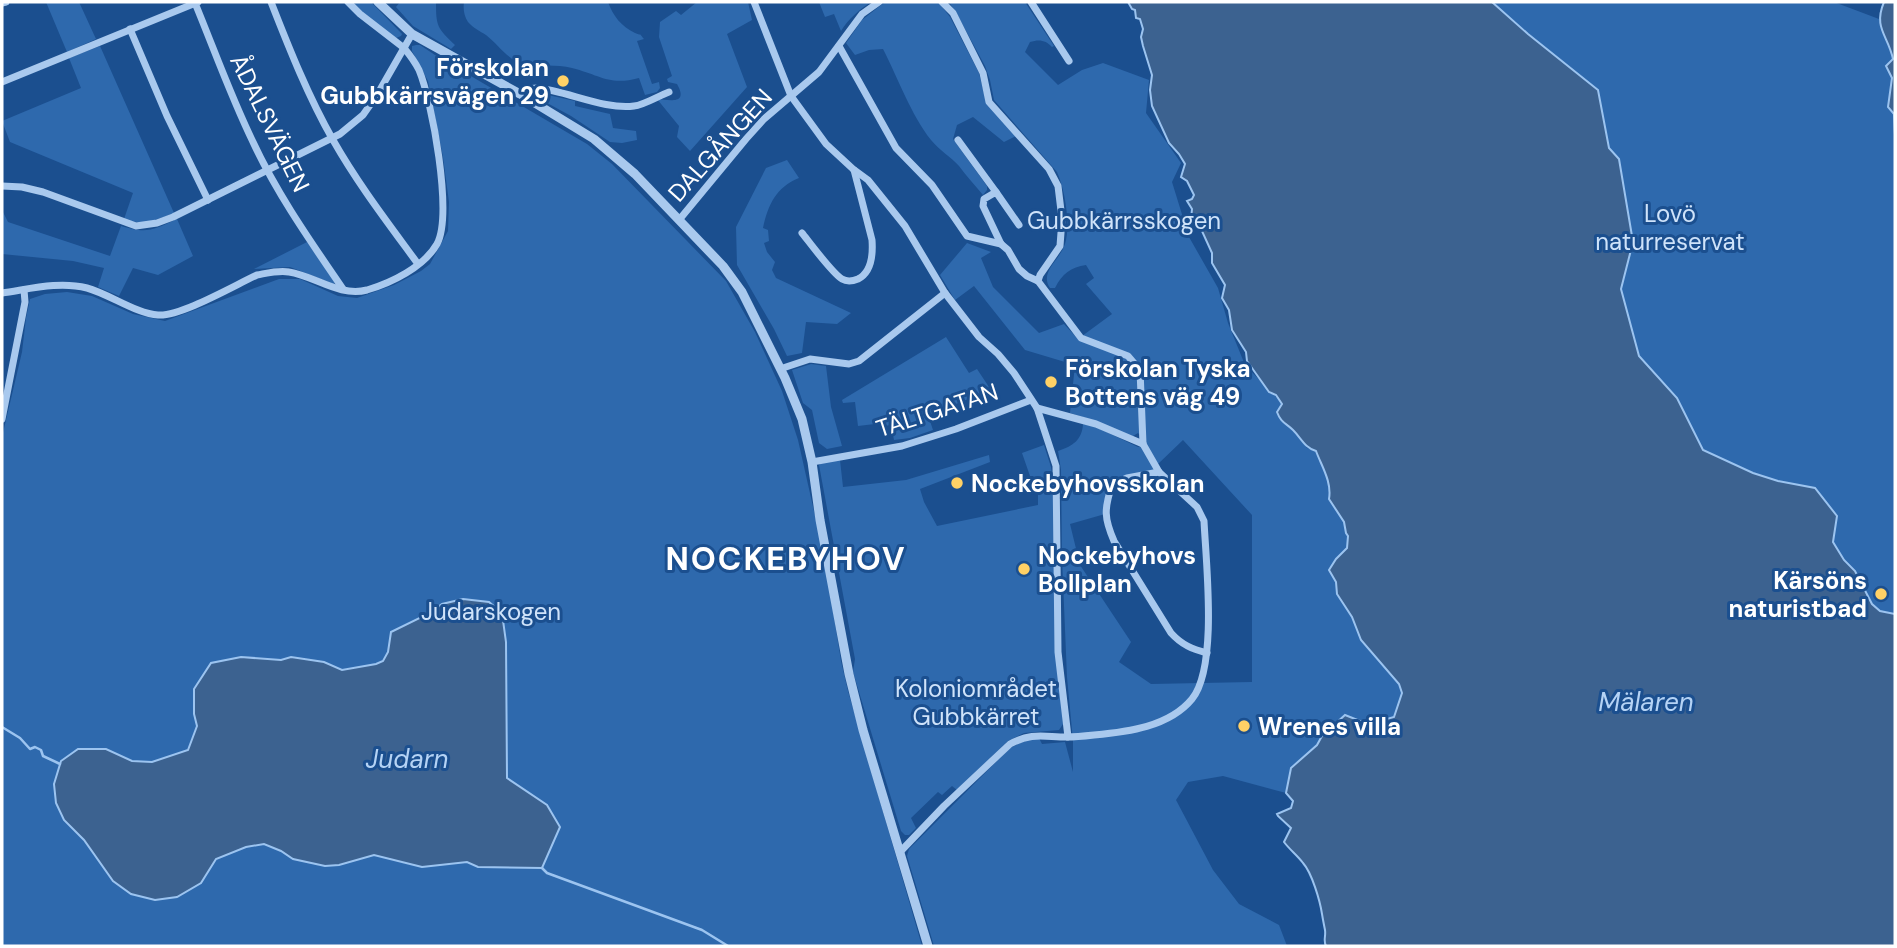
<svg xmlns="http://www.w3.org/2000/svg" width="1897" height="948" viewBox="0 0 1897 948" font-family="'DM Sans',sans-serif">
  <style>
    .green { fill: #2e69ad; fill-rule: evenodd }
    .water { fill: #3c6290; stroke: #9cc4f0; stroke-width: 2 }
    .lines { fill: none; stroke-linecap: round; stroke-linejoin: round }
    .stream { stroke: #9cc4f0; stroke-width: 2.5 }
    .minor { stroke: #a9c9ee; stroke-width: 7 }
    .tertiary { stroke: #a9c9ee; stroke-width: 9 }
    .poi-dot { fill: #ffd166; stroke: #1b4f8f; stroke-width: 2.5 }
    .labels { text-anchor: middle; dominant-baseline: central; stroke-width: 6; stroke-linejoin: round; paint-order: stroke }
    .poi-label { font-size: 24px; font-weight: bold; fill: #fff; stroke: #1b4f8f; text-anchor: start }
    .street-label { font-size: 24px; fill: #fff; stroke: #1b4f8f }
    .park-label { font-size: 24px; fill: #cfe3fa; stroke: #1b4f8f }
    .water-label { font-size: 26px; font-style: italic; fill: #b5d3f5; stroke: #1b4f8f }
    .district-label { font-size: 32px; font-weight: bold; letter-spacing: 2px; fill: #fff; stroke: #1b4f8f }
  </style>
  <rect width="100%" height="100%" fill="#1b4f8f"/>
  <g class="green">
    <path d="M46,2H79L96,39L67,52Z"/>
    <path d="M353,2H371L402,34L401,36L396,38L363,13Z"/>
    <path d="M400,2H436C436,26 437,28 455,45L451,49L413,26L396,7Z"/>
    <path d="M464,2H608C613,16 621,26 635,33C644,37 637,31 644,39L637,41L652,84L659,82L660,88L657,92L645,95L639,78C609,86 600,75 572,68C556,64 540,67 524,64C507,60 499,45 486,35C480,31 473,28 468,22C464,16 463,9 464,2Z"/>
    <path d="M697,2H748L752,20L727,34L747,87L690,151L677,137L679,126L657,99C669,100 689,105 677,84L668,82L667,79L672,76L659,37L660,22L676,11L681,15Z"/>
    <path d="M819,2H871C859,10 849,18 841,31L834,14L825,17Z"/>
    <path d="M885,2L939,3L950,17L979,73L986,101L1016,136L1004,142L973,117L957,125L953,139L987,186V190L983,195C975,185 966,176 959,166C951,157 939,150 931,140C911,115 898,78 883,49L869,50L855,55L846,43L862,20Z"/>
    <path d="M949,2H1025L1054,46L1052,47C1046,40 1039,39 1030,42L1025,52L1058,85L1082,70L1103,63L1149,80L1146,113L1181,163L1172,182L1189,237L1218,288L1228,323L1245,365L1283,404L1287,425L1293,430L1307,448L1316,451C1322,467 1332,482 1329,499L1344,522L1346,533L1348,536L1347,548L1336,559L1337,594L1352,617L1361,640L1399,684L1402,693L1394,717L1380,729L1374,727L1323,736L1317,745L1291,768L1286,793L1223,776L1188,782L1176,800L1213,870L1239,904L1279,925L1287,946H934L907,856L909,849L1010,748L1029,739L1039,738L1042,744L1065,742L1073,772V741L1067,677L1062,558L1061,470L1058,451C1073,446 1082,440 1083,424L1096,427L1138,447L1147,444L1138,433L1133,436L1129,435L1096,421L1070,413L1075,365L1025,350L974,286L955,300L940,275L967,243L991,252L981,258L993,287L1039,333L1064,324L1078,339L1112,314L1086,284L1094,278L1086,265C1071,267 1062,274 1055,288H1050C1039,272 1060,260 1065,244C1071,225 1065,190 1057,172L994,100L990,80L985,66L958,16ZM1183,440L1252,515V682L1151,684L1119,662L1131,642L1080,565L1070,524L1105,514L1112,485L1161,469L1158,464Z"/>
    <path d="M1300,2H1834L1879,19H1895V859Z"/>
    <path d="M416,45H420L435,55L587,144L612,164L726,281L755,332L782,391L798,440L825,560L841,661L848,691L922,946H2V437L22,352L26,318L30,299L45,294L67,292L92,296L133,314L165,321L279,279H300L338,296L357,298L394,285L421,271L430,264L448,231L449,202L443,157L428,81L412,51V46Z"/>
    <path d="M100,46L174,213C156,220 143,226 124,219L133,193L10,142L2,121L81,88L69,58Z"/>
    <path d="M538,95H548L575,101V106L610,114L613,128L636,131L637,140L622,143L610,142L571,116L538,98Z"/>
    <path d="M787,160L799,178C776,187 768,205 763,228L768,230L769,241L764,243L767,252L775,262L772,270L776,278L851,313L837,324L806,322L802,353L787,356L774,329L737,265L736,227L766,168Z"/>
    <path d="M2,210L8,222L110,256L121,226C147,234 153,230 177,219L193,256L158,275L133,268L119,296L98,287L104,268L73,261L2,254Z"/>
    <path d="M307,242L335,282L334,284L290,267L254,269Z"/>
    <path d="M946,337L969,373L977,369L989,387L976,396L928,415L933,430L910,438L894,440L891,425L884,426L883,423L858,426L855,402L843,403L842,400Z"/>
    <path d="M811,364L826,366L831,407L842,446L827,449L819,443L812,410L803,403L792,370Z"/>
    <path d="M1044,445L1051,467L1053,482L1041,483L1033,476H1030L1022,453Z"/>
    <path d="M989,455L990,462L920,489L924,502L937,526L1038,505V487H1053L1063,724L1059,730L1024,733L1008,741L957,790L952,786L942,795L938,792L911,818L916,828L909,835H905L901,831L853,672L855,659L819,465L822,462L840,460L843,487L906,480Z"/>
  </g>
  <g class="water">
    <path d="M1128,2H1492L1528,34L1598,90L1609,148L1619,159L1633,242L1621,289L1639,356L1677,398L1703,450L1753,473L1778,481L1815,488L1837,516L1833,542L1844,560L1855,571L1872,604L1880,611L1895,614V946H1326C1323,940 1326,937 1325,930C1324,925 1323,920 1322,914C1320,901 1312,873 1303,863C1297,855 1290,850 1284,842L1291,828L1278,816L1277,814L1291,808L1293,801L1286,793L1291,768L1317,745L1322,736L1345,715L1380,729L1383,720L1394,717L1402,693L1399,684L1361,640L1352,617L1337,594L1336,582L1329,570L1336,559L1347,548L1348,536L1346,533L1344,522L1329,499C1332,482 1322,467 1316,451C1304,447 1302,439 1293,430C1286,423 1281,423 1277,412L1282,404L1276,395L1269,392L1247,361L1246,352L1232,330L1229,310L1222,298L1225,285L1212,263V253L1202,231L1191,219L1192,209L1187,201L1192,199L1194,195L1187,181L1181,177L1185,164L1179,154L1169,143L1152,106L1150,90L1152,75L1143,46L1141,37L1143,29L1140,19L1136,18L1135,10L1132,9Z"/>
    <path d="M1884,2H1895V135L1894,114L1888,107L1892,78L1886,66L1893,59C1888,35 1873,28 1884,2Z"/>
    <path d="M463,599L489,602L502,613L506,642L507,778L547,805L560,827L542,868L478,867L467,862L422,867L374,855L339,865L325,866L293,859L281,851L264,844L246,847L216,859L201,883L177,897L155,900L131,894L113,881L84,840L64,820L56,803L54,784L61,761L78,749H106L132,761L152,762L188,750L197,726L194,714V689L211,663L241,657L281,660L291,657L324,662L342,670L376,664L383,661L388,652L391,632L430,613L442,604Z"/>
  </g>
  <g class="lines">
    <g class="stream">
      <path d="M2,727L20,738L30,749L35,747L41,750L43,756L60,764"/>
      <path d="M542,868L547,873L702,930L728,946"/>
    </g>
    <g class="minor">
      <path d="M271,2C289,48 308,96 333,140C358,184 388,223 418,264"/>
      <path d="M754,2L791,96L826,144L853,169L868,180L905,226L945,293L979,337L998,354L1014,373L1037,408L1056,466L1058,652L1068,737"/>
      <path d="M942,2L953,13L983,73L989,102L1049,169L1058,186L1062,219L1060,246L1040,275L1038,281"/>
      <path d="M1031,2L1069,61"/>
      <path d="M2,3L6,2"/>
      <path d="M195,3C214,49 231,97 253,142C277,194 311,242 343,289"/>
      <path d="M130,29L167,116L208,200"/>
      <path d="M839,46L896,148L932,185L967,236L1001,244"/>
      <path d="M2,82L198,2"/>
      <path d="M520,94L526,89L537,88C567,91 605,110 634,106C644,105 658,96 669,92"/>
      <path d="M958,140L996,192"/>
      <path d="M2,186L22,187L43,192L136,226L157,223L173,217L340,134L363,115L377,95L412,34"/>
      <path d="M679,220L746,139L764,119L819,72L862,14L879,2"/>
      <path d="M802,233C810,243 833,274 842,279C847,282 853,281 858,279C872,272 873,254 872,240L854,170"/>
      <path d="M2,293C30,289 59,281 87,288C109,294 137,314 158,315C180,317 235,285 257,275C268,273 279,270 289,272C315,276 339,297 367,290C391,283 424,267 437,244C453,214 432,101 419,70C415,62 409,54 404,48L360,14L348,2"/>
      <path d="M780,369L810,359L849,364L859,361L945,293"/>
      <path d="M1037,408L1096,424L1143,444"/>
      <path d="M2,419L25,302L24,290"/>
      <path d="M812,462L902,446L956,429L1031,400"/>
      <path d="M1159,472L1127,478L1112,485C1104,509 1104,518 1114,541L1171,633C1182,645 1192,649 1207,653"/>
      <path d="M900,852L944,806L1010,744C1032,732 1044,737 1067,737C1076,737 1085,736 1094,735C1127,732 1169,727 1192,699C1218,667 1206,563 1204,521L1197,507L1159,472L1143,444L1140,370L1128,356L1081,338L1038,281L1027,276L1019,269L1008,250L1001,244L983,206L984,199L996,192L1019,225"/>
    </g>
    <path class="tertiary" d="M378,2L412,34L520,94L594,139L635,174L723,266L742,292L785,378L802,419L812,462L820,520L849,674L863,730L928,946"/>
  </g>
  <g class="poi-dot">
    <circle cx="563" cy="81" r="7"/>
    <circle cx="1051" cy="382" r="7"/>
    <circle cx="957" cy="483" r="7"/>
    <circle cx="1024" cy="569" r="7"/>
    <circle cx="1881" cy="594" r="7"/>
    <circle cx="1244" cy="726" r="7"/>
  </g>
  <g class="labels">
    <g class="poi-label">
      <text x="549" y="67" text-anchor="end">Förskolan<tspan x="549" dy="28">Gubbkärrsvägen 29</tspan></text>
      <text x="1065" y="368">Förskolan Tyska<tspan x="1065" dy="28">Bottens väg 49</tspan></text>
      <text x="971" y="483">Nockebyhovsskolan</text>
      <text x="1038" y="555">Nockebyhovs<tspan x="1038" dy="28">Bollplan</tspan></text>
      <text x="1867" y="580" text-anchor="end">Kärsöns<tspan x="1867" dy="28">naturistbad</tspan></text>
      <text x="1258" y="726">Wrenes villa</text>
    </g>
    <g class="street-label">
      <text transform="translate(270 123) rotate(64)">ÅDALSVÄGEN</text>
      <text transform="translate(720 145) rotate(-48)">DALGÅNGEN</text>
      <text transform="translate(937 410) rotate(-18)">TÄLTGATAN</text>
    </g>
    <g class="park-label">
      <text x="1670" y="213">Lovö<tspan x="1670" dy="28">naturreservat</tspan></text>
      <text x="1124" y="220">Gubbkärrsskogen</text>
      <text x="491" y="611">Judarskogen</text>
      <text x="976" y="688">Koloniområdet<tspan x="976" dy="28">Gubbkärret</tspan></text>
    </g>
    <g class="water-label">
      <text x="1646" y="702">Mälaren</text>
      <text x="407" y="759">Judarn</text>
    </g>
    <g class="district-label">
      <text x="786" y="559">NOCKEBYHOV</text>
    </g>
  </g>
  <rect width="1897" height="948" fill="none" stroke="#ffffff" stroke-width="7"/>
</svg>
